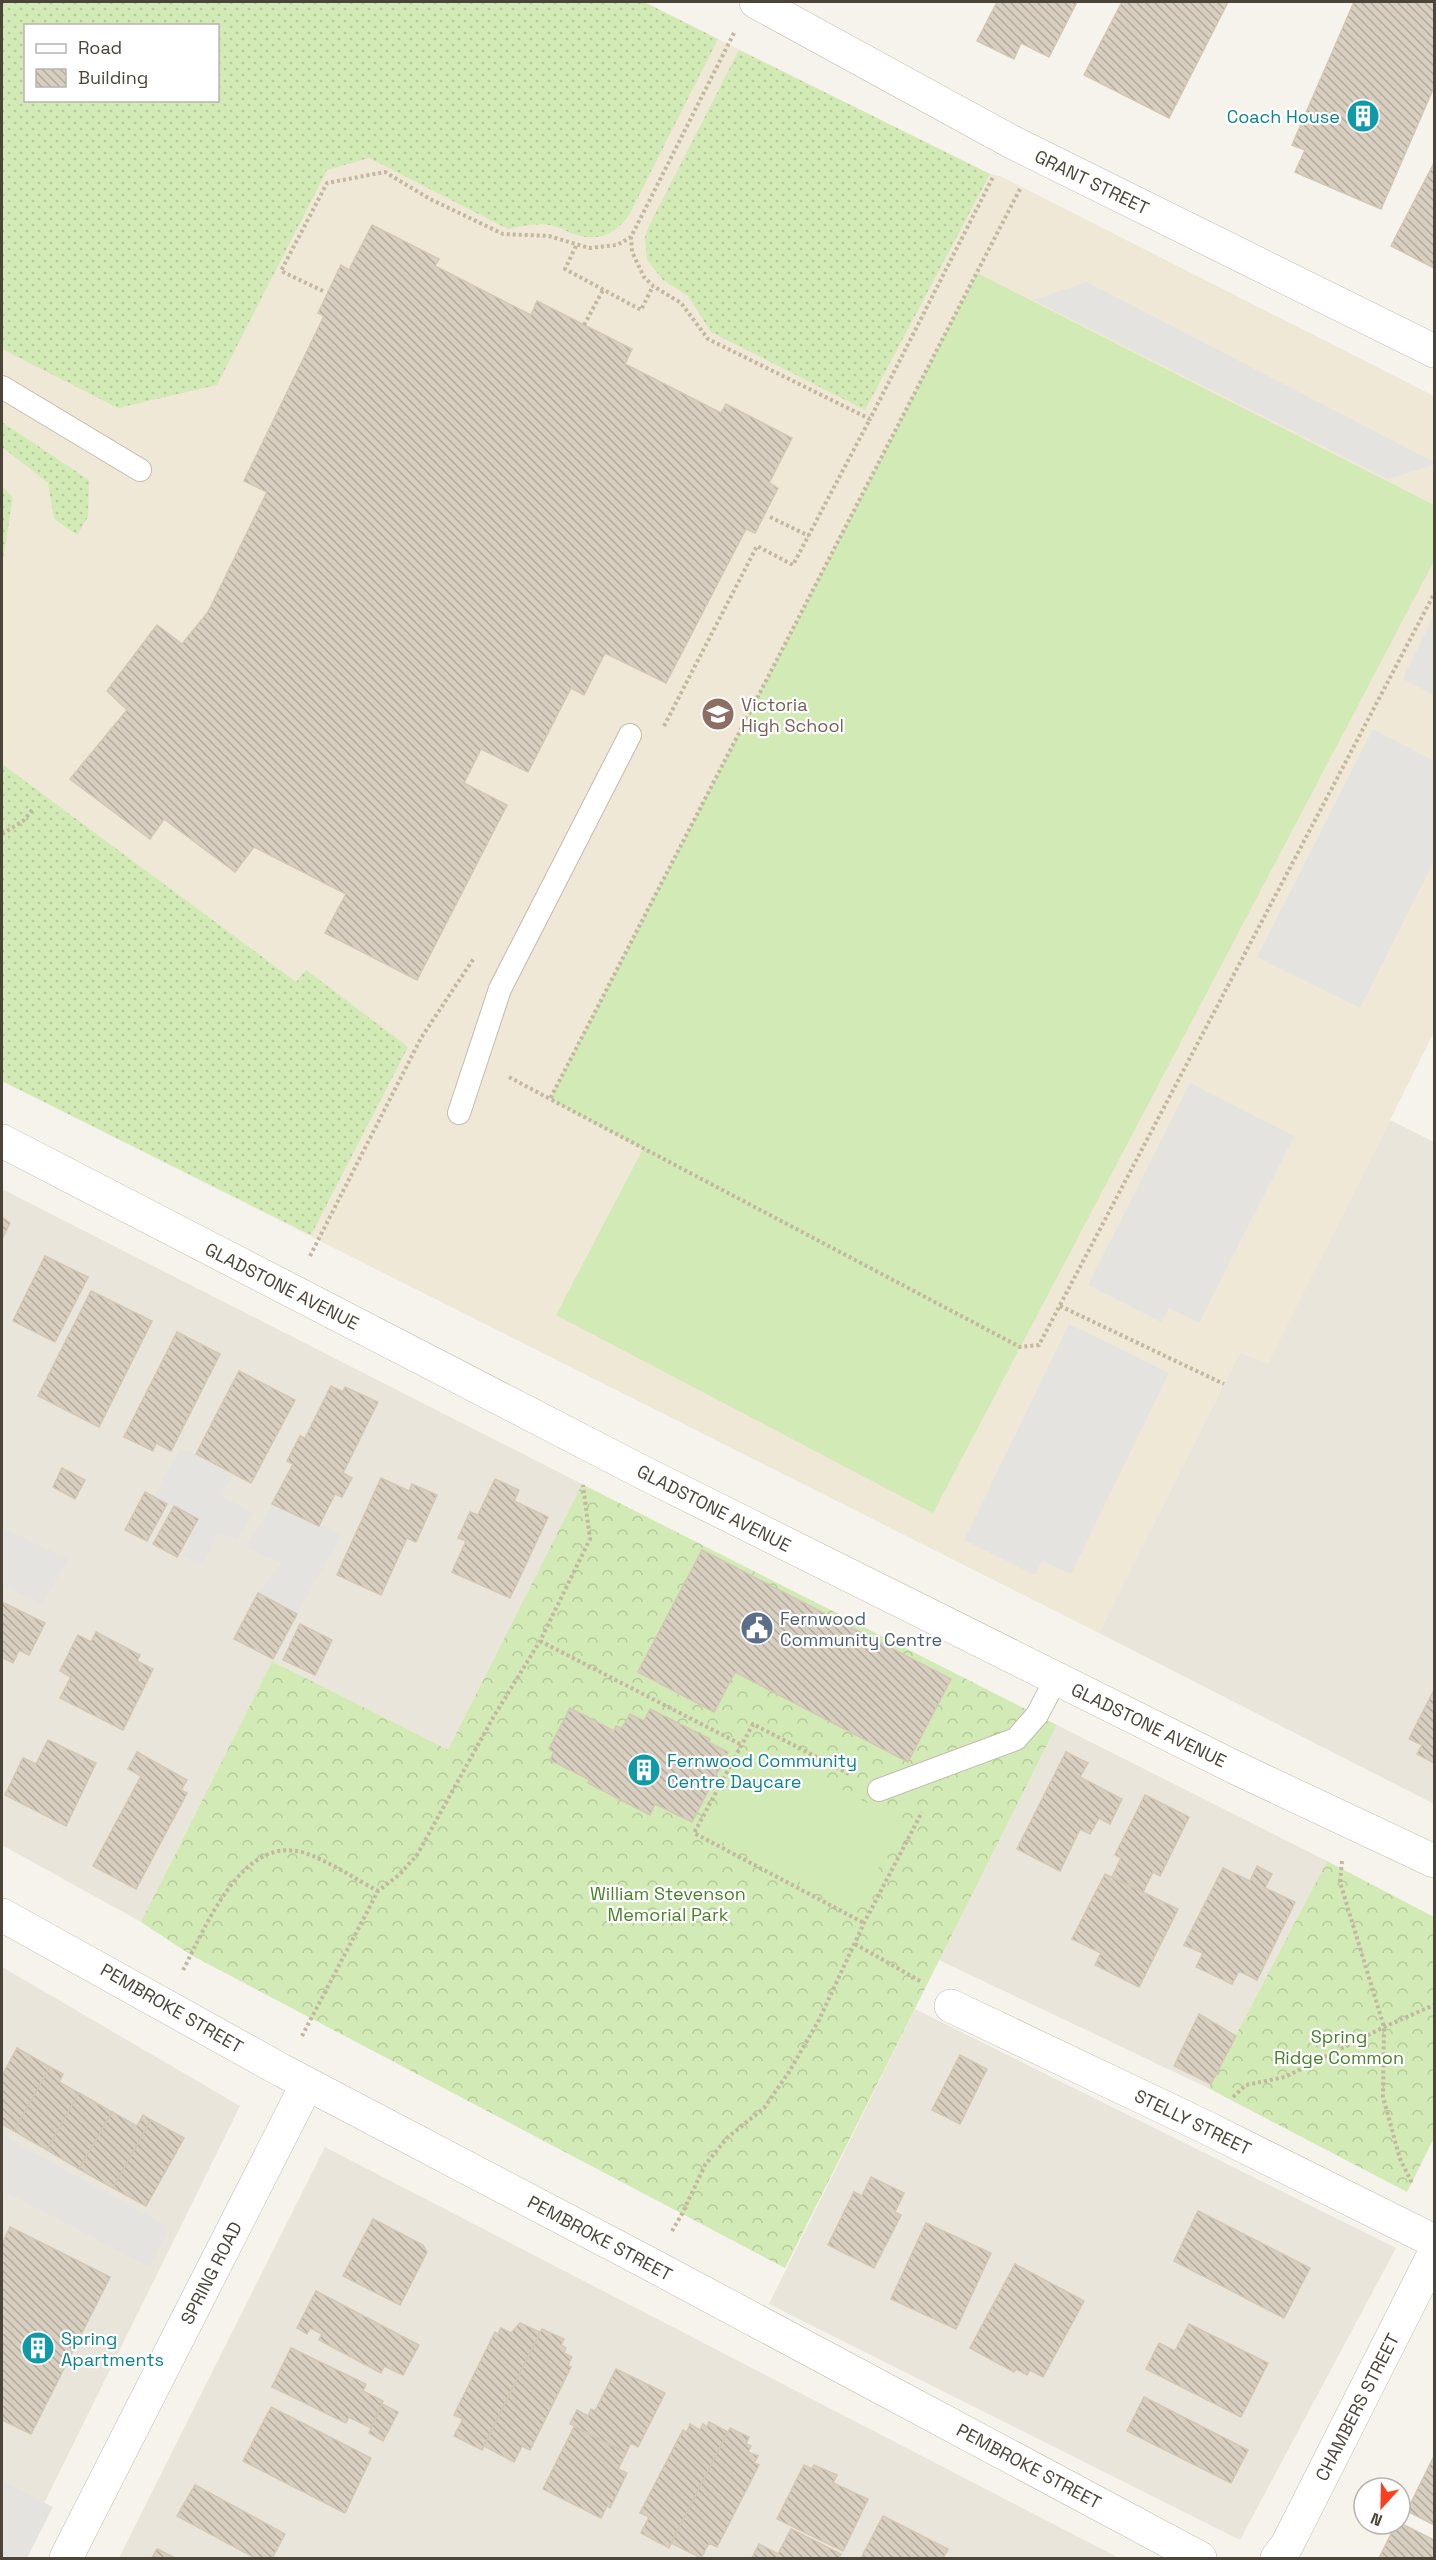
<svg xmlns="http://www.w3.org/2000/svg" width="1436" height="2560" viewBox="0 0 1436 2560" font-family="'Space Grotesk',sans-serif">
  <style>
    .residential { fill: #eae5da }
    .education { fill: #efe8d6; fill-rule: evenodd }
    .grass { fill: url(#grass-dots); fill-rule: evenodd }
    .forest { fill: url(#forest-crowns) }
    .pitch { fill: #d2eab5 }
    .parking { fill: #e5e3e0 }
    .building { fill: url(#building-back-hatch); stroke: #d3c7b4; stroke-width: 1.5 }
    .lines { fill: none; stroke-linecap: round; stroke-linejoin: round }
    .service-casing { stroke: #c2bbae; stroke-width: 24 }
    .minor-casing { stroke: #c2bbae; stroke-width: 34 }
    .path { stroke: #c4b79f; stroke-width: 4; stroke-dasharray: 3 3; stroke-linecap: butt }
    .service { stroke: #fff; stroke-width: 22 }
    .minor { stroke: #fff; stroke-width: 33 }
    .labels { text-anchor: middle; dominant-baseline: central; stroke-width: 4.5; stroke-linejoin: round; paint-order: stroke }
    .culture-label { font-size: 18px; fill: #0d838f; stroke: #fff; text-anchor: start }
    .street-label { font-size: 18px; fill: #4b4439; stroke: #fff }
    .education-label { font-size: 18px; fill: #785e54; stroke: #fff; text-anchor: start }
    .service-label { font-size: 18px; fill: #4e5e75; stroke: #fff; text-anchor: start }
    .park-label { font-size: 18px; fill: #4a7f2a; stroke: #fff }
  </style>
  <defs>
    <pattern id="grass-dots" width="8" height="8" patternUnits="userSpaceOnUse" patternTransform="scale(1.5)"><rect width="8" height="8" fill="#d2eab5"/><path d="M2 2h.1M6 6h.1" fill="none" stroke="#b6ca9c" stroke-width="1.8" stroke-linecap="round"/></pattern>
    <pattern id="forest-crowns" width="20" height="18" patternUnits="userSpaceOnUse" patternTransform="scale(1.5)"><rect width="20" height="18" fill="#d2eab5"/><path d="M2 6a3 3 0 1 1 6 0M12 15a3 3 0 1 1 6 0" fill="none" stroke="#b6ca9c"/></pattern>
    <pattern id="building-back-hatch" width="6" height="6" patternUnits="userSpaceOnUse" patternTransform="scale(1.5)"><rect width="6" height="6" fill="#d8cfc1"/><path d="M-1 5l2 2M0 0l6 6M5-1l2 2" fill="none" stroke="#b1aa9e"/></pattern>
  </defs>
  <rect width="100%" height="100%" fill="#f6f3ec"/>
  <g class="residential">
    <path d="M1390,1120L1434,1142V1804L1099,1633L1240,1352L1268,1363Z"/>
    <path d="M2,1189L582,1484L448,1751L272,1661L141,1922L2,1845Z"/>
    <path d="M1057,1725L1327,1861L1208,2088L939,1960Z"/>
    <path d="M2,1967L240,2106L17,2558H2Z"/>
    <path d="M915,2009L1396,2248L1240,2540L769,2304Z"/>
    <path d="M325,2147L1119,2558H119Z"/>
  </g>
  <path class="education" d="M2,2H644L990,174L1000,176L1434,396V1032L1268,1364L1240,1352L1099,1633L2,1081ZM26,26H218V100H26Z"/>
  <g class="grass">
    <path d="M2,2H644L718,39L629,215C618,231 601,241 581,236C570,234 561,227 550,225C536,223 522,226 508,229L369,158L327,170L217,385L118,408L2,349ZM26,26H218V100H26Z"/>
    <path d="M739,50L990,174L865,410L711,332L688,296L663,280L647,260L645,237L649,226Z"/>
    <path d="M2,422L89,480L88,517L77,535L54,519L48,483L2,447Z"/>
    <path d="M2,487L13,497L2,565Z"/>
    <path d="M2,764L296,982L306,970L408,1047L311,1235L2,1081Z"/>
  </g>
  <g class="forest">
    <path d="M582,1484L1057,1725L785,2268L191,1955L141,1922L272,1661L448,1750Z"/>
    <path d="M1327,1861L1434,1917V2138L1407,2192L1208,2088Z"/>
  </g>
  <g class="pitch">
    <path d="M977,273L1434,505V561L933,1513L556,1315L643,1149L550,1099Z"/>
    <path d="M752,1742L903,1822L855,1911L704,1832Z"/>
  </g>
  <g class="parking">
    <path d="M1087,282L1434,462V465L1388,479L1033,300Z"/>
    <path d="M1434,615V695L1403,679Z"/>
    <path d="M1373,729L1434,761V861L1360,1008L1257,957Z"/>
    <path d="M1190,1083L1294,1136L1199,1323L1169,1308L1161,1322L1088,1285Z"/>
    <path d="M1069,1324L1169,1373L1071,1574L1042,1561L1035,1575L964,1540Z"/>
    <path d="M180,1450L189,1451L231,1476L222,1496L253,1513L237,1539L217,1533L203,1566L183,1556L198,1519L153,1497Z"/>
    <path d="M272,1504L319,1526L331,1528L341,1536L297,1614L258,1593L281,1563L246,1547Z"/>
    <path d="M2,1528L69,1559L41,1604L2,1584Z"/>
    <path d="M2,2135L169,2227L150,2267L2,2190Z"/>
    <path d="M2,2481L53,2507L27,2558H2Z"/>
  </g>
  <g class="building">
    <path d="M997,2H1077L1049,57L1021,43L1014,59L977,41Z"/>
    <path d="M1122,2H1228L1169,118L1084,75Z"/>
    <path d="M1354,2H1434V87L1381,209L1295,172L1305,150L1292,145Z"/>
    <path d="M1434,163V268L1391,246Z"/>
    <path d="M372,225L439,259L435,266L531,315L537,301L632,349L625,364L721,413L726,404L792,438L769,483L778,488L755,533L746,529L666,683L605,653L584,695L571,688L528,772L481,749L464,783L507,805L417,980L325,933L346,894L254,847L235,872L164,819L150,839L70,779L127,710L107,691L157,625L182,644L208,612L267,492L244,481L324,316L318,313L341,265L349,270Z"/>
    <path d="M2,1217L10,1223L2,1239Z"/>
    <path d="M45,1256L88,1277L55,1342L13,1321Z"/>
    <path d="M91,1291L152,1321L99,1427L38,1396Z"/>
    <path d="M177,1332L220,1354L171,1451L156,1443L153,1451L124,1437Z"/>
    <path d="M239,1371L295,1400L251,1483L196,1454Z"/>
    <path d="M331,1386L343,1392L345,1387L378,1402L343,1473L352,1478L342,1497L335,1494L319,1526L272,1504L293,1464L287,1461L300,1436L305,1438Z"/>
    <path d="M62,1468L85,1480L75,1499L53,1487Z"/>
    <path d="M381,1478L409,1491L412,1484L437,1495L416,1542L407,1538L381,1595L337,1575Z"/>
    <path d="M495,1479L519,1490L514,1501L548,1517L510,1598L452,1572L466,1541L458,1538L470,1512L478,1515Z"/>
    <path d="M145,1492L167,1504L147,1541L125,1530Z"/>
    <path d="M174,1506L198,1519L177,1557L153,1544Z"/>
    <path d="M702,1550L951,1679L908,1762L735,1672L714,1712L638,1672Z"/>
    <path d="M258,1593L297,1614L273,1659L234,1639Z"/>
    <path d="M2,1602L45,1623L29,1655L19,1650L13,1663L2,1657Z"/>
    <path d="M300,1624L332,1640L315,1675L283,1660Z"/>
    <path d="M96,1632L140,1655L137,1661L153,1669L123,1730L60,1698L71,1677L60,1671L78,1635L91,1642Z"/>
    <path d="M1434,1690V1763L1417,1754L1422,1745L1409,1739Z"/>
    <path d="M570,1708L614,1731L616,1726L622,1728L630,1714L644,1721L650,1709L710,1739L708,1742L728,1752L692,1822L655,1804L650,1815L588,1783L590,1780L550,1760L554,1752L549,1749Z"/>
    <path d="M48,1740L96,1763L66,1826L5,1795L23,1758L36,1764Z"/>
    <path d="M137,1752L187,1780L181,1790L187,1793L136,1889L93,1866L141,1776L128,1769Z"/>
    <path d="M1066,1752L1088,1763L1080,1777L1122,1799L1110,1824L1099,1818L1090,1834L1080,1829L1060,1871L1017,1849Z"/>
    <path d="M1145,1795L1189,1817L1160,1876L1153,1872L1143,1892L1112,1877L1121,1858L1115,1855Z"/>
    <path d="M1257,1866L1272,1874L1265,1888L1295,1902L1257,1980L1239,1971L1232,1984L1196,1967L1203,1953L1184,1945L1223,1868L1250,1881Z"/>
    <path d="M1105,1874L1178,1909L1139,1987L1095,1965L1101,1953L1072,1939Z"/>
    <path d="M1199,2014L1236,2036L1211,2084L1174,2066Z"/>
    <path d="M17,2048L50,2067L14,2131L2,2124V2076Z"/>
    <path d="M960,2055L987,2069L960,2124L932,2110Z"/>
    <path d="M50,2067L63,2074L59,2082L79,2093L47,2150L14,2131Z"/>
    <path d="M79,2093L112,2112L79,2169L47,2150Z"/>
    <path d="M112,2112L137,2126L143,2115L151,2120L113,2188L79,2169Z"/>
    <path d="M151,2120L184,2138L146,2206L113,2188Z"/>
    <path d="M871,2177L904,2193L895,2212L901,2215L874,2268L828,2245L854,2192L862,2196Z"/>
    <path d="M1198,2211L1310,2268L1284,2318L1174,2261Z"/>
    <path d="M373,2219L423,2245L427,2252L400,2305L343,2276Z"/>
    <path d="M926,2223L991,2253L956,2329L891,2299Z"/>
    <path d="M10,2227L110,2277L31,2434L2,2420V2244Z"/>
    <path d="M1015,2264L1084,2301L1043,2377L1030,2370L1027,2375L1016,2369L1014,2372L970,2348Z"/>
    <path d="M316,2291L419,2345L403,2375L384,2366L381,2373L319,2340L322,2334L310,2328L307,2334L297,2328Z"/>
    <path d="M520,2323L540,2332L482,2450L454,2436L463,2419L454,2415L495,2332L498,2334L501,2328L511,2333Z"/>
    <path d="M1189,2324L1268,2363L1241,2417L1146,2369L1159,2343L1175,2351Z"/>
    <path d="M542,2329L564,2339L561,2345L566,2348L564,2353L572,2357L568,2365L571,2367L530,2450L522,2446L514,2462L484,2446Z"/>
    <path d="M291,2348L366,2384L363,2391L383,2401L371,2428L349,2417L346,2423L272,2387Z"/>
    <path d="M616,2369L665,2393L638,2447L631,2443L626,2453L570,2424L577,2410L588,2416L591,2409L595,2411Z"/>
    <path d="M1144,2397L1248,2450L1231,2483L1127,2431Z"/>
    <path d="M382,2404L398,2412L383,2441L369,2433Z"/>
    <path d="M271,2407L371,2458L345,2513L243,2461Z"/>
    <path d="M709,2422L728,2432L669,2548L641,2533L649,2517L640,2513L683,2430L687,2432L690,2424L700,2430L703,2424L707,2427Z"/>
    <path d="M574,2427L626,2453L618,2469L627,2473L610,2508L607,2506L601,2518L543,2489Z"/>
    <path d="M730,2428L749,2437L746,2444L751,2446L748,2452L758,2456L754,2463L759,2465L717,2547L709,2543L701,2558L671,2543Z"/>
    <path d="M1434,2456V2525L1407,2511Z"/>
    <path d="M804,2465L812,2469L814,2465L837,2475L833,2483L868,2499L843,2551L777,2519Z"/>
    <path d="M195,2485L285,2534L272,2558H255L177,2516Z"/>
    <path d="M883,2516L948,2549L943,2558H861Z"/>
    <path d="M1400,2523L1434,2540V2558H1379L1396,2524Z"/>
    <path d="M791,2529L841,2554L839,2558H752L759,2544L778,2554Z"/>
    <path d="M157,2549L175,2558H152Z"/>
  </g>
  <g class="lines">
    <g class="service-casing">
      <g id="service">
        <path d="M2,387L140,470"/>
        <path d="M459,1113L500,989L630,735"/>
        <path d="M879,1790L1016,1739L1037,1715L1056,1679"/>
      </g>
    </g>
    <g class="minor-casing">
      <g id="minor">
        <path d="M756,2L1012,142L1434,351"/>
        <path d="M2,1141L644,1473L1234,1767L1434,1861"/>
        <path d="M2,1915L281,2070L650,2264L1200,2558"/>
        <path d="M951,2006L1201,2125L1434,2241"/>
        <path d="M66,2558L307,2084"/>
        <path d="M1277,2558L1287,2545L1434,2254"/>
      </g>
    </g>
    <g class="path">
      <path d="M734,33L631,237L632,252L644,277L653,286L681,303L708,339L870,419L993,177"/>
      <path d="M1020,189L550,1099L1020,1347L1039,1345L1434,594"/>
      <path d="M576,246L565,269L641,310L653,286"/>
      <path d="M323,291L281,271L327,183L385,172L430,199L503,234L549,236L589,248L617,245L631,237"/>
      <path d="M584,325L603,290"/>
      <path d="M770,517L809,536"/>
      <path d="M664,726L757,546L793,565L870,419"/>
      <path d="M2,834L23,821L34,808"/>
      <path d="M509,1077L550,1099"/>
      <path d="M310,1256L421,1038L474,958"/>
      <path d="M1060,1306L1224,1384"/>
      <path d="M540,1641L742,1745"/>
      <path d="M849,1774L753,1724L694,1833L864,1923"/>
      <path d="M1342,1861L1340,1882L1384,2027L1383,2097L1400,2159L1412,2183"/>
      <path d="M855,1944L920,1981"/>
      <path d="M183,1970C206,1927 242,1833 305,1853C327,1860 357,1880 378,1891"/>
      <path d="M302,2036L378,1891L399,1875L417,1855L494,1716L540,1641L590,1539L583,1485"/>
      <path d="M1233,2097L1246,2085L1285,2077L1384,2027L1434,2005"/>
      <path d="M672,2231L682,2214L705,2165L727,2138L764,2108L789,2072L819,2020L864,1923L922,1812"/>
    </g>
    <use href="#service" class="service"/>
    <use href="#minor" class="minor"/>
  </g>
  <defs>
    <g id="building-disc" transform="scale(1.725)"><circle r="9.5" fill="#0f9aa8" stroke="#fff"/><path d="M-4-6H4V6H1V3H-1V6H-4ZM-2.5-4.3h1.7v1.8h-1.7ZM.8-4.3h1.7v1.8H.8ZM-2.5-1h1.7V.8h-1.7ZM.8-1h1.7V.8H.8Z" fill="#fff"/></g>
    <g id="school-disc" transform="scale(1.725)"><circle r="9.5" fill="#8d6e63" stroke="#fff"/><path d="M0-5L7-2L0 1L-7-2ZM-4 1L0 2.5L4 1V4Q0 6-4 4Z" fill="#fff"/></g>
    <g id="civic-disc" transform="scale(1.725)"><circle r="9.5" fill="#5c6f8a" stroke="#fff"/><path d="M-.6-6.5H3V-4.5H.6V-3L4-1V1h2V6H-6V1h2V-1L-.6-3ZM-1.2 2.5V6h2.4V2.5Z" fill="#fff"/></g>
  </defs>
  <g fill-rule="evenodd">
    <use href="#building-disc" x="1363" y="116"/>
    <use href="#school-disc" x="718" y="714"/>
    <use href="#civic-disc" x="757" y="1628"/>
    <use href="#building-disc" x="644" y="1770"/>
    <use href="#building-disc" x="38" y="2348"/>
  </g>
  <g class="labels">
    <g class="culture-label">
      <text x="1340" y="116" text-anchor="end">Coach House</text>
      <text x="667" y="1760">Fernwood Community<tspan x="667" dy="21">Centre Daycare</tspan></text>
      <text x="61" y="2338">Spring<tspan x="61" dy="21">Apartments</tspan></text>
    </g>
    <g class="street-label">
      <text transform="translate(1092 182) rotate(26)">GRANT STREET</text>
      <text transform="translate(282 1286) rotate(27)">GLADSTONE AVENUE</text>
      <text transform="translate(714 1508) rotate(27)">GLADSTONE AVENUE</text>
      <text transform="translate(1149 1725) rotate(26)">GLADSTONE AVENUE</text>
      <text transform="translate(172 2008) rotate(30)">PEMBROKE STREET</text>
      <text transform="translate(1193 2122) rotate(26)">STELLY STREET</text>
      <text transform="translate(600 2238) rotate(28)">PEMBROKE STREET</text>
      <text transform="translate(211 2273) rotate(-63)">SPRING ROAD</text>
      <text transform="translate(1357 2407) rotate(-63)">CHAMBERS STREET</text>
      <text transform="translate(1029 2466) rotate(28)">PEMBROKE STREET</text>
    </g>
    <g class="education-label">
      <text x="741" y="704">Victoria<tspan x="741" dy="21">High School</tspan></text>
    </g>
    <g class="service-label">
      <text x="780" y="1618">Fernwood<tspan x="780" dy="21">Community Centre</tspan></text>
    </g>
    <g class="park-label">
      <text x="668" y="1893">William Stevenson<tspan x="668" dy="21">Memorial Park</tspan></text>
      <text x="1339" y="2036">Spring<tspan x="1339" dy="21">Ridge Common</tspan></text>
    </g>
  </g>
  <rect width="1436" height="2560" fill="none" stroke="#4b4439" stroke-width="6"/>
  <rect x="24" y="24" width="195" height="78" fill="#ffffff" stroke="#b7b4b0" stroke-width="1.5"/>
  <rect x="36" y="44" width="30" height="9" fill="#ffffff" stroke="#b7b4b0" stroke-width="1.5"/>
  <text x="78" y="54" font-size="18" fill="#4b4439">Road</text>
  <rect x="36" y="69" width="30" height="18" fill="url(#building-back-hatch)" stroke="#b7b4b0" stroke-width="1.5"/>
  <text x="78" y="84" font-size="18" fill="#4b4439">Building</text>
  <g transform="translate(1382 2506) rotate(202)"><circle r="28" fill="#ffffff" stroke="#b7b4b0" stroke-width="1.5"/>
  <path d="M0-4.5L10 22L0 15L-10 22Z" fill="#fc3f1d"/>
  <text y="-9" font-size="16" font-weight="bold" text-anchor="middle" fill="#4b4439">N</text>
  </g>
</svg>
